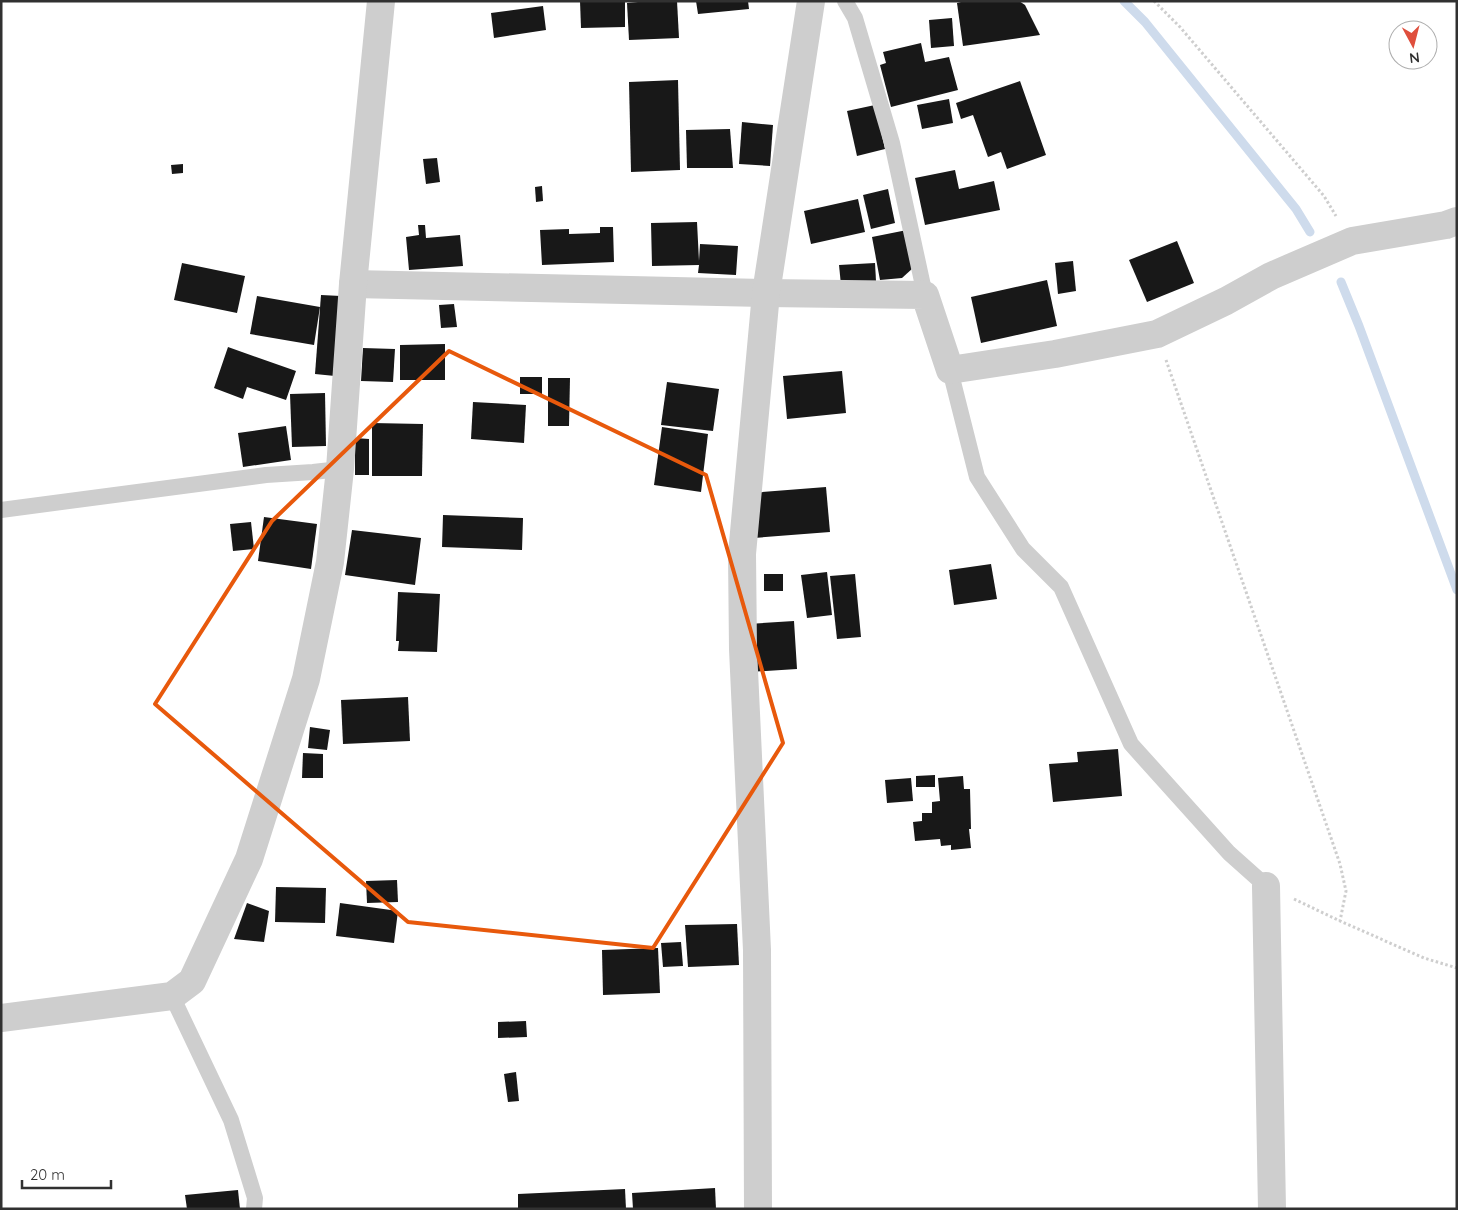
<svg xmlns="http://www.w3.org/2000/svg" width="1458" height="1210" viewBox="0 0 1458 1210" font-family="Quicksand,sans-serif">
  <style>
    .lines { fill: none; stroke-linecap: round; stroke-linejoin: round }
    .stream { stroke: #cedbec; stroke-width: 9 }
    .building { fill: #181818 }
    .path { stroke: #cecece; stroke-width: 3; stroke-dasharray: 2.5 2.5; stroke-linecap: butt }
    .lane { stroke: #cecece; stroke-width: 16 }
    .street { stroke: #cecece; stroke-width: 28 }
    .marked { fill: none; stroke: #e8590c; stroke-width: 4; stroke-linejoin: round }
  </style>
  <rect width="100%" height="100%" fill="#fff"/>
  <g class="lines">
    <g class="stream">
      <path d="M1124,1L1145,22L1296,209L1310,232"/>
      <path d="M1341,282L1359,326L1457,590"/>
    </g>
  </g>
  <g class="building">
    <path d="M580,1H625V27L581,28Z"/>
    <path d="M649,1H677L679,38L629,40L627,3Z"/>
    <path d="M696,1H748L749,9L698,14Z"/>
    <path d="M965,1H1019L1025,5L1040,35L963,46L957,3Z"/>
    <path d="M543,6L546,30L494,38L491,13Z"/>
    <path d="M952,18L954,46L931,48L929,20Z"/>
    <path d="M921,43L925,62L949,57L958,90L891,107L880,65L886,63L883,52Z"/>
    <path d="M678,80L680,170L631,172L629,82Z"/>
    <path d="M1020,81L1046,155L1007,169L1001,152L988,157L973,115L961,119L956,103Z"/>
    <path d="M949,99L953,123L922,129L917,105Z"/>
    <path d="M875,105L885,149L857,156L847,111Z"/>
    <path d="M742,122L773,125L770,166L739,164Z"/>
    <path d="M730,129L733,168H687L686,130Z"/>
    <path d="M437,158L440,182L426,184L423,159Z"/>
    <path d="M183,164V173L172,174L171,165Z"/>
    <path d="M955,170L959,189L994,181L1000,210L925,225L915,178Z"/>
    <path d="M542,186L543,201L536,202L535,187Z"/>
    <path d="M888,189L895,223L871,229L863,195Z"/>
    <path d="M858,199L865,232L811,244L804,211Z"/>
    <path d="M697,222L699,261L700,244L738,246L736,275L698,273L699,265L652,266L651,223Z"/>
    <path d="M418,225H425L426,238L460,235L463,266L409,270L406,237L419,235Z"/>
    <path d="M600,227H613L614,262L542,265L540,230L569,229V234L600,233Z"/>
    <path d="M907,230L913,268L902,278L880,280L872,237Z"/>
    <path d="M1177,241L1194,283L1147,302L1129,260Z"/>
    <path d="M1073,261L1076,291L1058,294L1055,263Z"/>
    <path d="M182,263L245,276L237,313L174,300Z"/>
    <path d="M875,263L876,281L841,285L839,265Z"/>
    <path d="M1047,280L1057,326L981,343L971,297Z"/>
    <path d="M321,295L341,296L335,376L315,374Z"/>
    <path d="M257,296L320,307L314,345L250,334Z"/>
    <path d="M454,304L457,327L441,328L439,305Z"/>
    <path d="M445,344V380H400V345Z"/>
    <path d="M228,347L296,371L286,400L247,387L243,399L214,388Z"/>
    <path d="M363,348L395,349L393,382L361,381Z"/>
    <path d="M842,371L846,413L787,419L783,376Z"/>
    <rect x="520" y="377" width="22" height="17"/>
    <path d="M548,378H570L569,426H548Z"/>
    <path d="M667,382L719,389L713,431L661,425Z"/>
    <path d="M325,393L326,446L292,447L290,394Z"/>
    <path d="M473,402L526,405L524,443L471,439Z"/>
    <path d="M372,423L423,424L422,476H372Z"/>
    <path d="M286,426L291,460L243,467L238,433Z"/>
    <path d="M662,427L708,434L701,492L654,485Z"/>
    <path d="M355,438L369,439V475H355Z"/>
    <path d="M826,487L830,532L754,538L751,493Z"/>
    <path d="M443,515L523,518L522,550L442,547Z"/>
    <path d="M264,517L317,524L311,569L258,561Z"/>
    <path d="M251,522L254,549L233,551L230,524Z"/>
    <path d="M352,530L421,538L415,585L345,575Z"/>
    <path d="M991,564L997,599L954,605L949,570Z"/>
    <path d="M827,572L832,615L807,618L801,575Z"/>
    <rect x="764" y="574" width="19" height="17"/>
    <path d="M855,574L861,637L837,639L830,576Z"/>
    <path d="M398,592L440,594L437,652L398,651L399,641H396Z"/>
    <path d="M794,621L797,669L750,672L748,624Z"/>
    <path d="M408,697L410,741L343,744L341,700Z"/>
    <path d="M310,727L330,730L327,750L308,748Z"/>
    <path d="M1118,749L1122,796L1053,802L1049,764L1078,762L1077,752Z"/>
    <path d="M303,753L323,754V778H302Z"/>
    <path d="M935,775V787H916V776Z"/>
    <path d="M963,776L964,789H970L971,829H969L971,848L951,850V845L941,846L940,839L915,841L913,822L922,821V813H932V802L940,801L938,778Z"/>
    <path d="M911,778L913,801L887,803L885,780Z"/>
    <path d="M397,880L398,902L367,903L366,881Z"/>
    <path d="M276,887L326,888L325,923L275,922Z"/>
    <path d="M247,903L269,911L264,942L234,939Z"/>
    <path d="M340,903L398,911L394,943L336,936Z"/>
    <path d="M737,924L739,965L688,967L685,925Z"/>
    <path d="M681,942L683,966L663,967L661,943Z"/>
    <path d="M658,948L660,993L603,995L602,950Z"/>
    <path d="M526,1021L527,1037L498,1038V1022Z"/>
    <path d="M516,1072L519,1101L508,1102L504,1074Z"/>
    <path d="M715,1188L716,1209H633L632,1193Z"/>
    <path d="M625,1189L626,1209H518V1194Z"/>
    <path d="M238,1190L240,1209H187L185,1195Z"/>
  </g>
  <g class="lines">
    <g class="path">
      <path d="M1154,1L1180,27L1324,196L1336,216"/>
      <path d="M1166,360L1340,864L1346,891L1340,921"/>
      <path d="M1294,899L1340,921L1424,958L1457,968"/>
    </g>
    <g class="lane">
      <path d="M845,1L855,18L892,143L925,295"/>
      <path d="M950,370L977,477L1023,549L1061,587L1131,744L1229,853L1266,886"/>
      <path d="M1,510L266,475L313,472L340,469"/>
      <path d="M172,996L231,1120L255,1198L254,1209"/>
    </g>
    <g class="street">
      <path d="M353,284L766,293L925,295L950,370L1055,354L1157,334L1226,301L1271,276L1352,241L1446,225L1457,221"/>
      <path d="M1266,886L1272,1209"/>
      <path d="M1,1018L172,996L192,981L249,859L306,679L330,562L340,469L353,284L381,1"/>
      <path d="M758,1209L757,950L743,649L742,554L766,293L811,1"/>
    </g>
  </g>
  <path class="marked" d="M449,351L706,475L783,743L653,948L408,922L155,704L272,521Z"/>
  <rect width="1458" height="1210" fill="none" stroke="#313131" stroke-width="5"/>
  <g transform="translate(1413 45) rotate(173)"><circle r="24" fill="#ffffff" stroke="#adadad"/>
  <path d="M0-4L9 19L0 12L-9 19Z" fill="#df4f3d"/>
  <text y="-8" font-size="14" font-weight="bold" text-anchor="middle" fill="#313131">N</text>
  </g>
  <path d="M22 1180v8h89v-8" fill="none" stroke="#313131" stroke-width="2.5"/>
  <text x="30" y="1180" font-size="15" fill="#313131" stroke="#ffffff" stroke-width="4" paint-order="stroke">20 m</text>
</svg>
